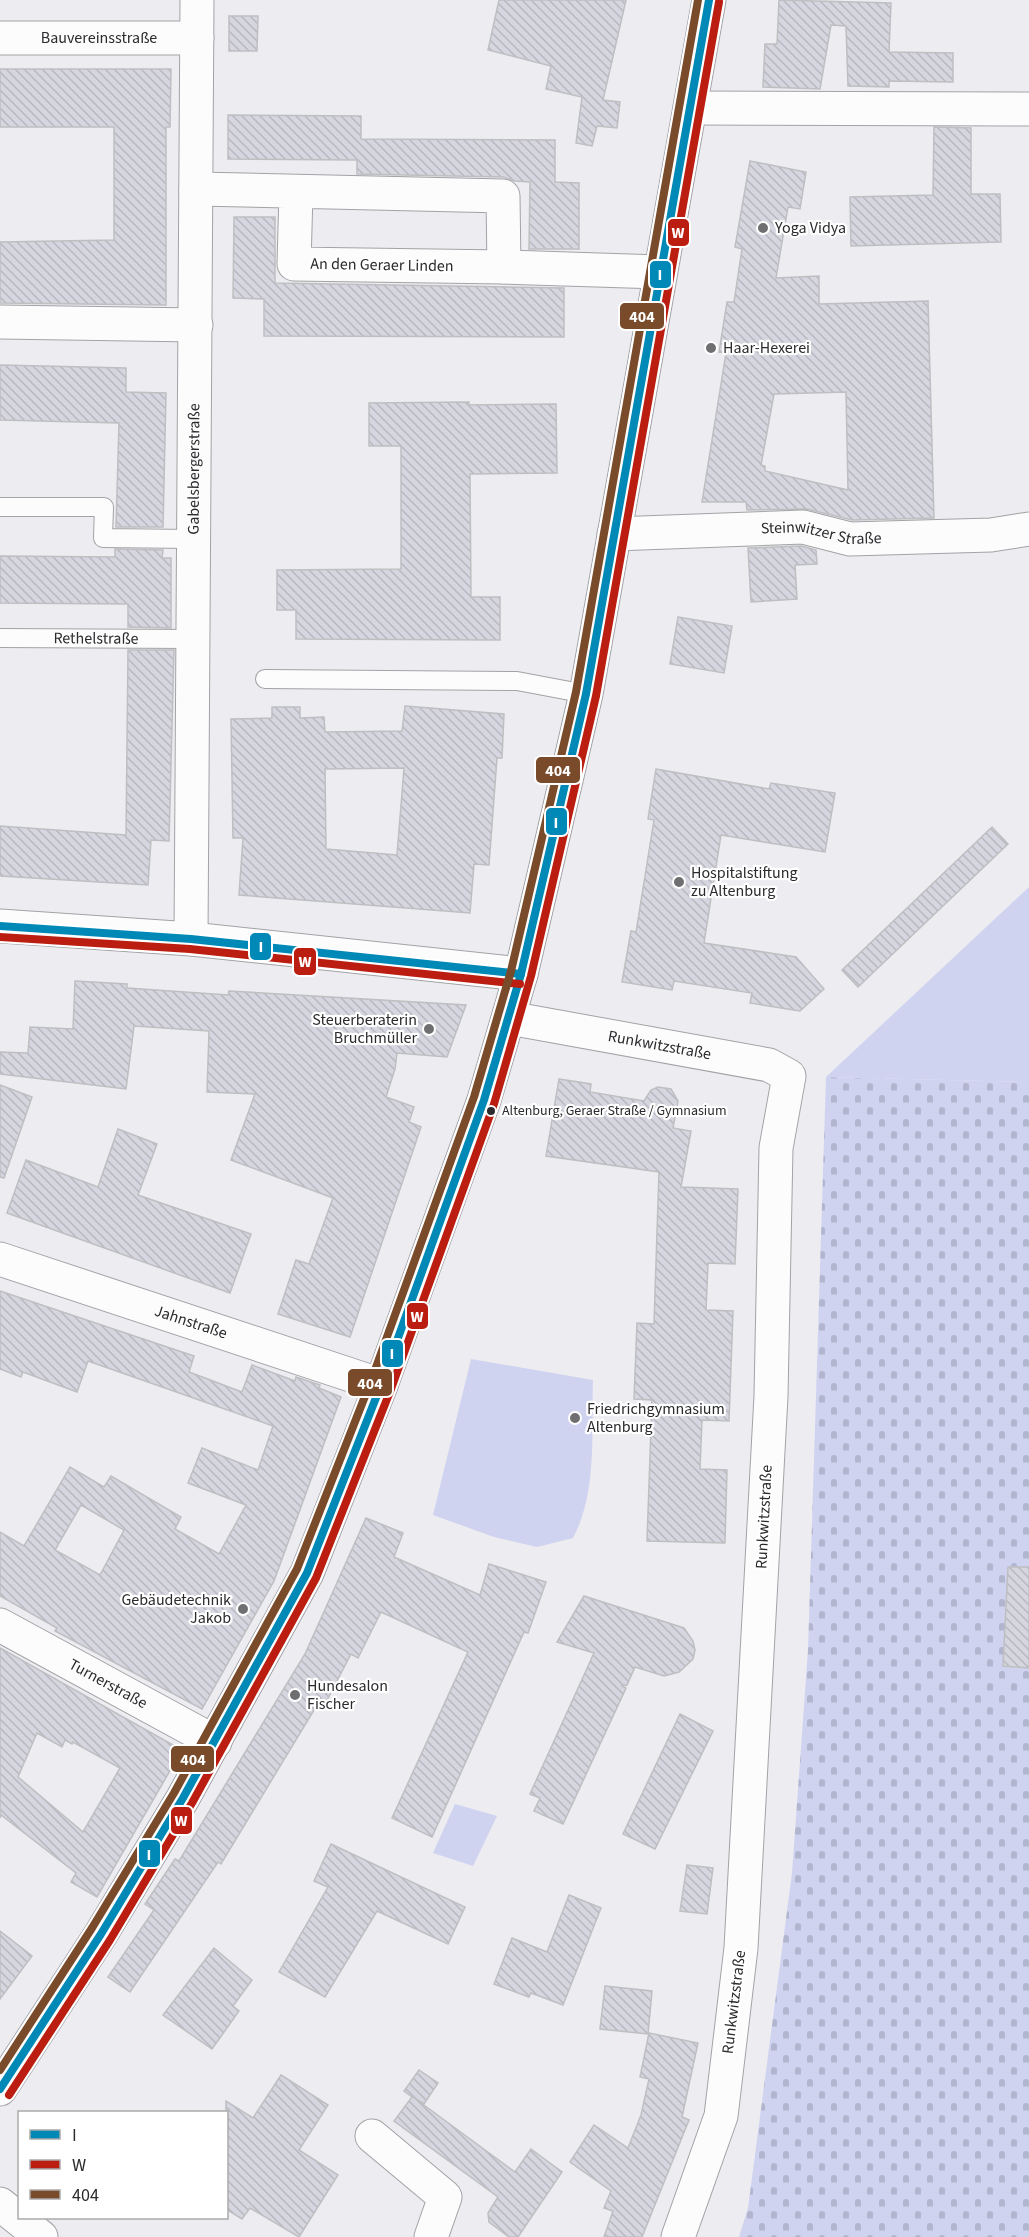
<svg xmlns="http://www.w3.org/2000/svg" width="1029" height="2237" viewBox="0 0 1029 2237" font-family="'Source Sans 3',sans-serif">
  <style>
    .cemetery { fill: url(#cemetery-stones) }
    .park { fill: #cfd3f0 }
    .building { fill: url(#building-back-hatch); stroke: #bfbfc2; stroke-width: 1.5; fill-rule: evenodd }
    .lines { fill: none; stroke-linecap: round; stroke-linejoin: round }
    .service-casing { stroke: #a3a3a6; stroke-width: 20 }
    .minor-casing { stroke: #a3a3a6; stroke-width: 35 }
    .secondary-casing { stroke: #a3a3a6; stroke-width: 35 }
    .service { stroke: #fcfcfd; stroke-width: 18 }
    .minor { stroke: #fcfcfd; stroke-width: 33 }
    .secondary { stroke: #fcfcfd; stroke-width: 33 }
    .bus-1-casing { stroke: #fff; stroke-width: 12 }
    .bus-2-casing { stroke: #fff; stroke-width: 12 }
    .bus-3-casing { stroke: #fff; stroke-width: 12 }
    .bus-1 { stroke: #0089b6; stroke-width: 8 }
    .bus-2 { stroke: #bb1e10; stroke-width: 8 }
    .bus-3 { stroke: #7a4b2a; stroke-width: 8 }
    .poi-dot { fill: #6f6f72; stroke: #fff; stroke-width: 2 }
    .bus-dot { fill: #2b2b2e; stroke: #fff; stroke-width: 2 }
    .labels { text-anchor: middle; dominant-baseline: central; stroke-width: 4.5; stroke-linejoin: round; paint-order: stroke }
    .bus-label { font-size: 14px; fill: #2b2b2e; stroke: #fff; text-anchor: start }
    .street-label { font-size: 16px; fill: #2b2b2e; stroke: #fff }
    .poi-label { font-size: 16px; fill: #2b2b2e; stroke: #fff; text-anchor: start }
    .line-badge { stroke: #fff; stroke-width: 2 }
    .badge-label { font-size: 16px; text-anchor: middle; font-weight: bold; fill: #fff }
  </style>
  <defs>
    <pattern id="cemetery-stones" width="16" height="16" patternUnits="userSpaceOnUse" patternTransform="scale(1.5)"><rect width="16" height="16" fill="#cfd3f0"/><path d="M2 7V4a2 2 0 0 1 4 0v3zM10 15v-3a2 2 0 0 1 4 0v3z" fill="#b2b5ce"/></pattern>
    <pattern id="building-back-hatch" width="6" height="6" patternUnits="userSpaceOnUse" patternTransform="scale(1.5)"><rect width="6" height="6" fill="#d5d6df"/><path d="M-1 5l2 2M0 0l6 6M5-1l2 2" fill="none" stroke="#b7b8c0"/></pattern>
  </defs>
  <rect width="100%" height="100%" fill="#ececf1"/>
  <path class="cemetery" d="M826,1077L1029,1082V2237H739L748,2208L792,1873L808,1650Z"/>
  <g class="park">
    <path d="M1029,887V1082L826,1077Z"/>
    <path d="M471,1359L593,1380C591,1431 598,1491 573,1538L537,1547L494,1537L433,1515Z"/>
    <path d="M455,1804L497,1816L473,1866L433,1853Z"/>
  </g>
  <g class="building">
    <path d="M499,0H626L603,100L620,102L617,128L597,126L592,146L576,143L582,97L546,89L551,66L488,50Z"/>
    <path d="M779,0L891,3L889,52L953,53V82L889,81V87L848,86L846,26L831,25L820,89L763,87L765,44H777Z"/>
    <path d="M229,16H258L257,51H229Z"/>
    <path d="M0,69H171L170,127H166V305L0,303V242L114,240V127H0Z"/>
    <path d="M228,115L361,116V139L555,140V182L579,183V249H529L530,182L514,181L503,177L357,174V160L228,159Z"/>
    <path d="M934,127L971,128V194H1000L1001,242L851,246L850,197L933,195Z"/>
    <path d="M750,161L806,172L800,209L788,207L776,278L819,276V304L928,301L934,518L852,520L807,509L747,510L746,502H702L726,353L719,352L727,302H734L742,249L735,247ZM846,392L848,490L765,471V466L761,465L774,394Z"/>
    <path d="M234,217H275V283L564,288V337L264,336V299L233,298Z"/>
    <path d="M0,365L126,368V392L166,393L163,527H116L119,423L0,420Z"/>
    <path d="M469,402V405L556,404L557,473L470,474L471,597H500V640L296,639V610H277V570L401,569V446H369V403Z"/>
    <path d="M801,546L816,550L817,564L795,565L797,599L751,602L748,548Z"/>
    <path d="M115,549L163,550L162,558H171V628L128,627V604L0,603V556L115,557Z"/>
    <path d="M678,617L732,626L724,673L670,664Z"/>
    <path d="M128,650H174L169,841L151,840L148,885L0,876V826L126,835Z"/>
    <path d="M405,706L504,714L502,758H497L489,865L474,864L470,913L239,895L243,838H233L231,719L272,718V707H300V718L324,717L325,732L402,731ZM404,768L397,855L326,849L325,769Z"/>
    <path d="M656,769L769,789L771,783L835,793L825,852L721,835L704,943L796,957L824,989L800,1011L750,1003L752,993L674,981L672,990L622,982L631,931L636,932L654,820L648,819Z"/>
    <path d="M992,827L1008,844L858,987L842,970Z"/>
    <path d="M75,981L127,984V988L228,995L229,991L466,1005L447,1057L397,1053L395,1069L386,1097L414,1107L409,1122L421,1127L350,1337L278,1314L296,1260L309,1264L333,1198L231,1160L255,1094L207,1092L209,1031L134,1026L126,1089L0,1074V1052L28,1053L30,1027L73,1029Z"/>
    <path d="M559,1079L591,1084L590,1092L644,1101L651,1090L658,1087L671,1089L678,1101L673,1128L691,1131L681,1187L738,1189L735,1264L708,1263L706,1310L733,1311L729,1421L702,1420L700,1469L727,1470L725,1543L647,1541L652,1400L634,1399L637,1323L654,1324L659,1172L546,1156Z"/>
    <path d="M0,1085L32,1097L4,1178L0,1177Z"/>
    <path d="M118,1129L157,1144L138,1195L251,1234L230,1293L7,1213L26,1160L98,1187Z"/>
    <path d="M0,1291L194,1356L189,1372L242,1392L252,1365L295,1381L296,1377L320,1385L319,1388L341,1397L274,1581L202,1709L55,1631L57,1628L0,1596V1532L24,1546L70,1467L104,1487L111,1476L181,1517L175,1529L219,1554L246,1505L188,1483L202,1448L258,1470L273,1426L88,1361L77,1392L23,1372L21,1377L0,1369ZM81,1505L124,1530L100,1575L55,1550Z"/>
    <path d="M366,1518L403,1533L394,1557L480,1595L489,1564L546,1582L528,1633L524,1632L432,1837L392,1818L468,1652L381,1612L358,1658L351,1654L323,1708L317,1705L221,1864L218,1862L130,1992L108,1977L154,1910L145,1904L175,1859L179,1861L305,1654Z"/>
    <path d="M1008,1567H1029V1668L1003,1666Z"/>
    <path d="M584,1596L684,1628L693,1641L695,1650L693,1659L679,1672L664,1676L635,1667L627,1685L622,1686L626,1688L563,1824L534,1811L540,1798L530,1794L594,1653L557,1642Z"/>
    <path d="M0,1648L182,1750L97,1897L71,1882L76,1873L1,1815L0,1818ZM37,1733L62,1747L65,1740L72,1744L73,1742L120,1768L83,1832L18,1777Z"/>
    <path d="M680,1714L713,1731L655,1849L623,1834Z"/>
    <path d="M331,1844L465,1907L448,1944L377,1911L325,1997L279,1972L328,1887L314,1881Z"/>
    <path d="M687,1865L713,1868L707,1914L680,1911Z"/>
    <path d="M569,1895L601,1908L563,2005L531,1993L529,1997L494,1984L512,1938L547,1952Z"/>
    <path d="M0,1931L32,1956L0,1999Z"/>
    <path d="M214,1948L252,1980L233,2006L239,2011L212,2049L163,2015Z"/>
    <path d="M605,1986L652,1991L648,2034L600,2029Z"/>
    <path d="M649,2033L698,2043L682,2117L689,2120L642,2237H604L613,2211L604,2208L611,2191L570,2162L594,2125L628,2148L641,2115L649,2079L640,2077Z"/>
    <path d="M419,2070L438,2083L424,2104L413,2097L515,2172L531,2149L562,2172L518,2237H509L489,2222L488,2213L498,2197L394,2121L412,2097L404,2091Z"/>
    <path d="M281,2075L328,2105L299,2150L338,2175L299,2237L250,2208L242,2219L226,2209V2101L253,2118Z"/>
  </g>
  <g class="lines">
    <g class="service-casing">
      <g id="service">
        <path d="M0,507H104L103,538L192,539"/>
        <path id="s1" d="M0,638L191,639"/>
        <path d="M265,679L517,681L586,694"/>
      </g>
    </g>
    <g class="minor-casing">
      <g id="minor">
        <path id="s2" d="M0,38H197"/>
        <path d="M690,108L1029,109"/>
        <path d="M196,189L503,196L504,267L294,264L296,193"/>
        <path d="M504,267L660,272"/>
        <path d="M0,322L196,325"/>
        <path id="s3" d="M614,534L803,527L850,539L991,535L1029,529"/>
        <path d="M0,926L191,939L521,974"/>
        <path id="s4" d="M191,939L197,0"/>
        <path id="s5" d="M509,1018L769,1065L789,1076L776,1148L771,1396L741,1948L721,2116L678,2237"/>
        <path id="s6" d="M0,1259L381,1385"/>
        <path id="s7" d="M0,1625L215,1742"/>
        <path d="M372,2136L445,2197L431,2237"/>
        <path d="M0,2204L41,2237"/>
      </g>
    </g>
    <g class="secondary-casing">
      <path id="secondary" d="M0,2089L101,1934L183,1798L307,1573L381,1385L484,1100L521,974L586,694L709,0"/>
    </g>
    <use href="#service" class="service"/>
    <use href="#minor" class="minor"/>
    <use href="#secondary" class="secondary"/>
    <g class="bus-1-casing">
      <g id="bus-1">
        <path d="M0,926L191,939L521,974"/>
        <path d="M0,2089L101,1934L183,1798L307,1573L381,1385L484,1100L521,974L586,694L709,0"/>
      </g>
    </g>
    <g class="bus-2-casing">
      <g id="bus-2">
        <path d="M0,937L190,949L520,984"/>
        <path d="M9,2095L110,1940L192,1803L316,1578L391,1389L494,1104L531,976L596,696L719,2"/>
      </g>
    </g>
    <g class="bus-3-casing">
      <path id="bus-3" d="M0,2070L92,1928L174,1793L297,1569L371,1381L474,1097L511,971L576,692L698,0"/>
    </g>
    <use href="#bus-1" class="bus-1"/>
    <use href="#bus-2" class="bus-2"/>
    <use href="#bus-3" class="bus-3"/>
  </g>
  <g class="poi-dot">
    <circle cx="763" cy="228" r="6"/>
    <circle cx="711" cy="348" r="6"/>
    <circle cx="679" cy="882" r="6"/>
    <circle cx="429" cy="1029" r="6"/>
    <circle cx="575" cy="1418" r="6"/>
    <circle cx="243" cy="1609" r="6"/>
    <circle cx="295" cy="1695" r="6"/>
  </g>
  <circle class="bus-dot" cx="491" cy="1111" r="5"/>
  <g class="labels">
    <g class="bus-label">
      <text x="502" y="1111">Altenburg, Geraer Straße / Gymnasium</text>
    </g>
    <g class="street-label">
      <text stroke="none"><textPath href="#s2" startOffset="99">Bauvereinsstraße</textPath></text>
      <text transform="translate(382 265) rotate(1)">An den Geraer Linden</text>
      <text stroke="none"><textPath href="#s4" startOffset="470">Gabelsbergerstraße</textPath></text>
      <text stroke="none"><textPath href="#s3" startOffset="208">Steinwitzer Straße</textPath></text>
      <text stroke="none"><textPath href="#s1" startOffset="96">Rethelstraße</textPath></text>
      <text stroke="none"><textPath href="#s5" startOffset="153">Runkwitzstraße</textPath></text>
      <text stroke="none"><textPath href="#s6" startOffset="201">Jahnstraße</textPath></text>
      <text transform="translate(764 1517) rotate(-87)">Runkwitzstraße</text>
      <text stroke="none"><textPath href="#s7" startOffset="123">Turnerstraße</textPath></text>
      <text transform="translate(734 2002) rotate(-83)">Runkwitzstraße</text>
    </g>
    <g class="poi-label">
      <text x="775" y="228">Yoga Vidya</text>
      <text x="723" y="348">Haar-Hexerei</text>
      <text x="691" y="873">Hospitalstiftung<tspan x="691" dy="18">zu Altenburg</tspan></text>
      <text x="417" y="1020" text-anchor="end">Steuerberaterin<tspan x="417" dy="18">Bruchmüller</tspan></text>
      <text x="587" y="1409">Friedrichgymnasium<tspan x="587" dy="18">Altenburg</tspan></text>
      <text x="231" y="1600" text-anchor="end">Gebäudetechnik<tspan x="231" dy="18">Jakob</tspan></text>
      <text x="307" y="1686">Hundesalon<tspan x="307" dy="18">Fischer</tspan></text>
    </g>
  </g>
  <g class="line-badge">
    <rect x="667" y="218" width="23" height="29" rx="6" fill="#bb1e10"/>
    <rect x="649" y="260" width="23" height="29" rx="6" fill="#0089b6"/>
    <rect x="619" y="302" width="46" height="28" rx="6" fill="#7a4b2a"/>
    <rect x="535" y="756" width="46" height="28" rx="6" fill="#7a4b2a"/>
    <rect x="545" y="807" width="23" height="29" rx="6" fill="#0089b6"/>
    <rect x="249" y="932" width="23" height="29" rx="6" fill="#0089b6"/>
    <rect x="293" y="947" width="24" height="29" rx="6" fill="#bb1e10"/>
    <rect x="406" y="1302" width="23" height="28" rx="6" fill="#bb1e10"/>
    <rect x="381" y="1339" width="23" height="29" rx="6" fill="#0089b6"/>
    <rect x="347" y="1368" width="46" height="29" rx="6" fill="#7a4b2a"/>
    <rect x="170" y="1745" width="45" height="28" rx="6" fill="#7a4b2a"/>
    <rect x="170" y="1806" width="23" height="29" rx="6" fill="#bb1e10"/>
    <rect x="138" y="1839" width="23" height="29" rx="6" fill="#0089b6"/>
  </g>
  <g class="badge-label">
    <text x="678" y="238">W</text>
    <text x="660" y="280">I</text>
    <text x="642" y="322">404</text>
    <text x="558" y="776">404</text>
    <text x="556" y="828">I</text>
    <text x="261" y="952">I</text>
    <text x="305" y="967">W</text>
    <text x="417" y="1322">W</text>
    <text x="392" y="1359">I</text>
    <text x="370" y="1389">404</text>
    <text x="193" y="1765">404</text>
    <text x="181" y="1826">W</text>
    <text x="149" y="1860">I</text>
  </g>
  <rect x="18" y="2111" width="210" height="108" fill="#ffffff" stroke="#aaaaab" stroke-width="1.5"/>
  <rect x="30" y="2130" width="30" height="9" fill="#0089b6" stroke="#aaaaab" stroke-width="1.5"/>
  <text x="72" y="2141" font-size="18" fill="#2b2b2e">I</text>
  <rect x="30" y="2160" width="30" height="9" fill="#bb1e10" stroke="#aaaaab" stroke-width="1.5"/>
  <text x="72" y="2171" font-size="18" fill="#2b2b2e">W</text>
  <rect x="30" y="2190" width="30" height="9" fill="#7a4b2a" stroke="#aaaaab" stroke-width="1.5"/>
  <text x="72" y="2201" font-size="18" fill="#2b2b2e">404</text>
</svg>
